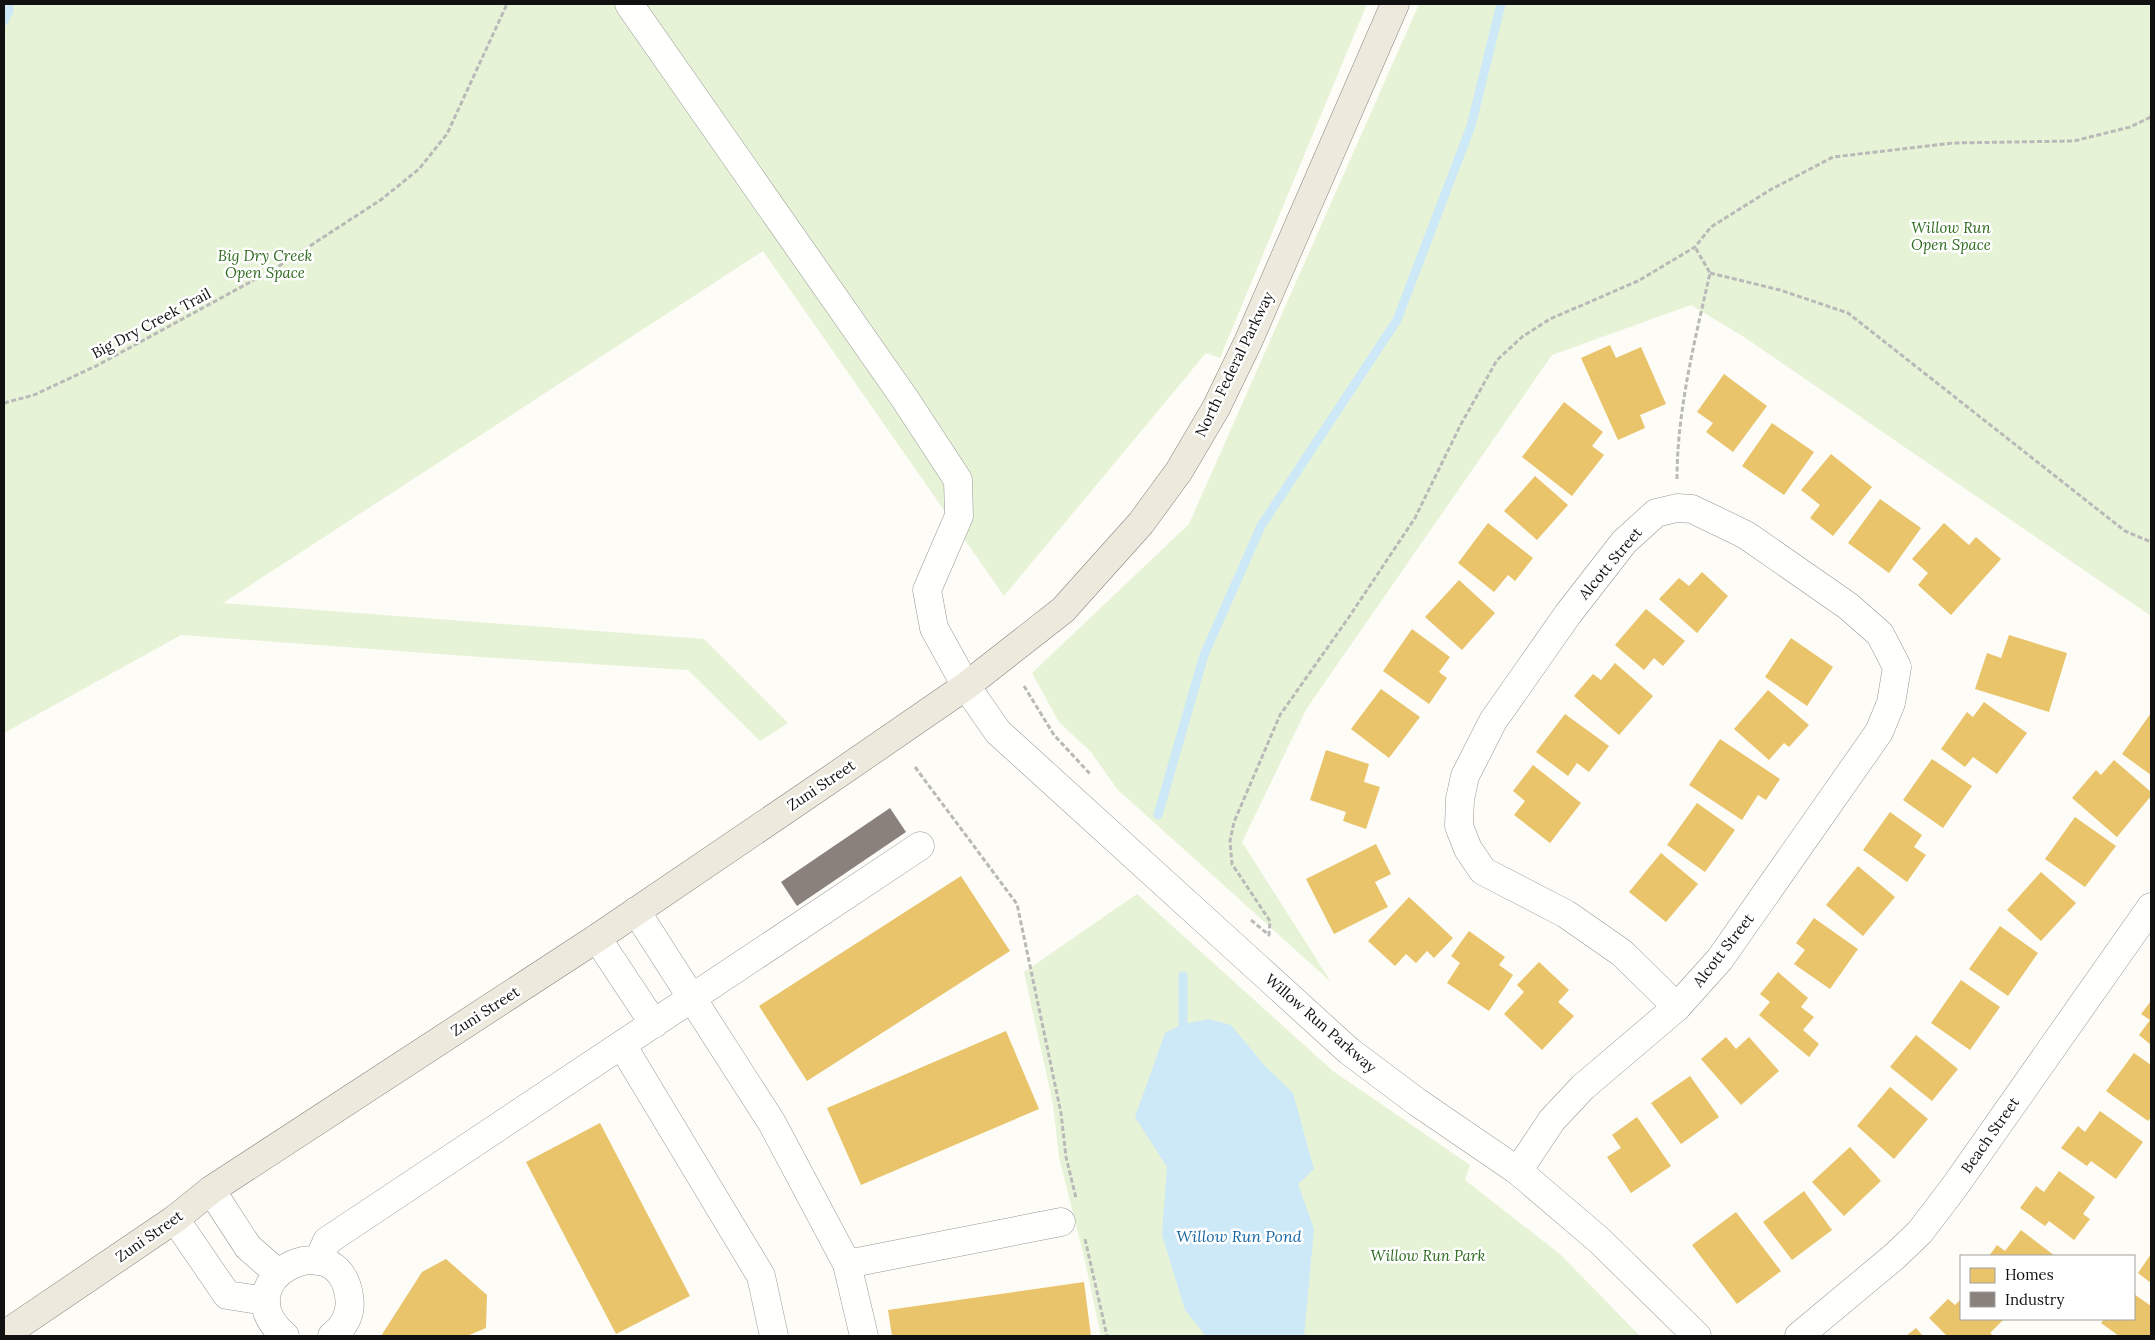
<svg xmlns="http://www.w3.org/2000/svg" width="2155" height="1340" viewBox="0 0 2155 1340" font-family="Lora,serif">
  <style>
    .green { fill: #e7f3d7 }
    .water { fill: #cde8f7 }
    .homes { fill: #e9c46a }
    .industry { fill: #8a817c }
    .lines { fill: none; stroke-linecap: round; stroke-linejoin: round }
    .stream { stroke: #cde8f7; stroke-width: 9 }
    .minor-casing { stroke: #979795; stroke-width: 29 }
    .major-casing { stroke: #858482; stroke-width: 29 }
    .path { stroke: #b9b9b8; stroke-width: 3; stroke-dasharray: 5 2.5; stroke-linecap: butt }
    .minor { stroke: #fffffe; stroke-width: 28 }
    .major { stroke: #ede9dc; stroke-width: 28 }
    .labels { text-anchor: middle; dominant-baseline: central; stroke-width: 5; stroke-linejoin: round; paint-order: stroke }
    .park-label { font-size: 15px; font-style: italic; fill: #2f6b1f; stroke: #fff }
    .street-label { font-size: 15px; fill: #111; stroke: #fff }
    .water-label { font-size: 16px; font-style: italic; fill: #1768a6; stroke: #fff }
  </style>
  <rect width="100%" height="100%" fill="#fdfcf7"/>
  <g class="green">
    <path d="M4,4H1367L1220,358L1206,353L1004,596L763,251L223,603L704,639L788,723L760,741L688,670L480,657L181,635L4,733Z"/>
    <path d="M1419,4H2151V616L1744,337L1691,305L1552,355L1307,708L1242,842L1331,982L1117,789L1091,752L1059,722L1032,673L1189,524Z"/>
    <path d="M1137,894L1333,1071L1470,1165L1465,1180L1561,1255L1640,1336H1101L1084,1257L1059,1157L1053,1104L1024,972Z"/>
  </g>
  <path class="water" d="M1209,1019L1231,1025L1265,1066L1293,1093L1314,1169L1298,1184L1314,1229L1304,1336H1206L1185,1310L1162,1235L1167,1167L1135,1117L1165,1033L1183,1024Z"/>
  <g class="homes">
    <path d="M1610,345L1616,358L1641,347L1666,404L1640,415L1645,428L1618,440L1581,358Z"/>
    <path d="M1724,374L1767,406L1733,452L1706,432L1713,423L1697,412Z"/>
    <path d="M1564,402L1603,432L1592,446L1604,455L1572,496L1522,457Z"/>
    <path d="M1772,423L1814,452L1784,495L1742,466Z"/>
    <path d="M1831,454L1872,487L1833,536L1810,518L1820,505L1801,490Z"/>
    <path d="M1535,476L1568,505L1537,540L1504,511Z"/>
    <path d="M1880,499L1921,528L1889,573L1848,543Z"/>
    <path d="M1488,523L1533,558L1515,581L1508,575L1494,592L1458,563Z"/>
    <path d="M1944,523L1969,545L1976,537L2001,559L1951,615L1918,585L1928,573L1912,559Z"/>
    <path d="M1702,572L1728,596L1697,633L1659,599L1679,578L1689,586Z"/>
    <path d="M1459,580L1495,613L1462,650L1425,617Z"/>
    <path d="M1646,609L1685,641L1663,666L1654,658L1644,670L1615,645Z"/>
    <path d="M1412,629L1450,657L1439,672L1447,678L1429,704L1383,671Z"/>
    <path d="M2009,635L2067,653L2049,712L1975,689L1987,653L2001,658Z"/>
    <path d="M1791,638L1833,667L1807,706L1765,677Z"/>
    <path d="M1615,663L1653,696L1619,735L1574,696L1593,674L1601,680Z"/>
    <path d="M1381,689L1420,717L1389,758L1351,729Z"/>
    <path d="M1768,690L1809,725L1789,747L1784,743L1769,760L1734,729Z"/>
    <path d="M1984,702L2027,733L1997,774L1973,757L1965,767L1941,749L1967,712L1973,717Z"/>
    <path d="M2151,713V775L2122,754Z"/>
    <path d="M1565,714L1609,746L1589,772L1577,763L1568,776L1536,752Z"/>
    <path d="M1720,739L1780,779L1766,800L1758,795L1742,820L1689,785Z"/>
    <path d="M1326,750L1369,764L1364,782L1380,787L1366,829L1343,821L1346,812L1310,800Z"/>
    <path d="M1932,759L1972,786L1943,828L1903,800Z"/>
    <path d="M2114,760L2151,792V796L2117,837L2072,798L2096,770L2101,775Z"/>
    <path d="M1533,765L1581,803L1550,843L1514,815L1525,801L1513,791Z"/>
    <path d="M1697,803L1735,830L1705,872L1667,845Z"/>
    <path d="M1890,812L1922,835L1914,847L1926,855L1907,882L1863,850Z"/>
    <path d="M2075,817L2116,846L2085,887L2045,859Z"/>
    <path d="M1376,844L1391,874L1375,882L1388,907L1334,934L1306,879Z"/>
    <path d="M1661,853L1698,884L1666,922L1629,892Z"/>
    <path d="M1858,866L1895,897L1863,936L1826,905Z"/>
    <path d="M2041,872L2076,903L2041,941L2007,910Z"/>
    <path d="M961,876L1010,951L807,1081L759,1006Z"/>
    <path d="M1409,897L1453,938L1434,958L1427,951L1416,963L1406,954L1395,966L1368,941Z"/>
    <path d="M1814,918L1858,949L1830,989L1794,964L1805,950L1796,943Z"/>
    <path d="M2000,926L2038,953L2008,996L1969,969Z"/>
    <path d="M1469,931L1505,957L1499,965L1513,975L1489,1011L1447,983L1460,963L1451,956Z"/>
    <path d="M1539,962L1569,990L1558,1002L1574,1016L1542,1050L1504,1014L1524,992L1517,985Z"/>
    <path d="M1778,972L1808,998L1801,1007L1814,1017L1803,1030L1819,1044L1809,1057L1759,1015L1770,1002L1760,994Z"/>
    <path d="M1961,980L2000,1007L1970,1050L1931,1023Z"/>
    <path d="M2151,1001V1045L2139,1035L2150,1020L2141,1014Z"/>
    <path d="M1006,1031L1039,1109L861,1185L827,1108Z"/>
    <path d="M1916,1035L1958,1069L1932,1101L1890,1067Z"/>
    <path d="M1726,1037L1736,1049L1749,1037L1779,1071L1741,1105L1701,1059Z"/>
    <path d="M2134,1053L2151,1065V1117L2148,1121L2106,1091Z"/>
    <path d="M1690,1076L1719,1117L1681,1144L1651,1103Z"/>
    <path d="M1890,1087L1928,1119L1894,1159L1857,1126Z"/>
    <path d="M2100,1111L2143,1142L2116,1179L2091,1161L2087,1166L2061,1148L2078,1126L2085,1132Z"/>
    <path d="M1637,1117L1671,1166L1631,1193L1607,1157L1621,1148L1612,1135Z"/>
    <path d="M600,1123L690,1296L616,1334L526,1162Z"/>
    <path d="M1850,1147L1881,1181L1844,1216L1812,1182Z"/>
    <path d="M2059,1171L2095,1197L2083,1214L2090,1219L2074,1240L2049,1221L2045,1226L2020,1208L2036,1186L2044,1192Z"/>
    <path d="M1804,1191L1832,1230L1792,1260L1763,1222Z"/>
    <path d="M1736,1212L1781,1271L1737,1304L1692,1245Z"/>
    <path d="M2021,1230L2055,1256H1989L1997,1245L2005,1251Z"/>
    <path d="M2151,1254V1283L2138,1273Z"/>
    <path d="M446,1259L487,1295L486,1328L467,1336H381L422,1272Z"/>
    <path d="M1084,1282L1091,1336H892L888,1310Z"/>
    <path d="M2134,1294L2151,1306V1336H2119L2101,1323L2104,1319H2134Z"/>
    <path d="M1948,1299L1955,1305L1961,1299V1319H2004L1990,1333L1994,1336H1947L1929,1318Z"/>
    <path d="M1916,1328L1923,1336H1906Z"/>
  </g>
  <path class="industry" d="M890,808L906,832L797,906L781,882Z"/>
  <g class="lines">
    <g class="stream">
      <path d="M4,21L9,11L8,4"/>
      <path d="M1158,815L1204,655L1261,526L1397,320L1471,126L1501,4"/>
      <path d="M1183,976V1024"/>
    </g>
    <g class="minor-casing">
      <g id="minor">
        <path d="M629,4L905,399L958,480L959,516L927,590L934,628L966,686L998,732L1349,1051L1417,1102L1518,1171L1599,1240L1697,1336"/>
        <path d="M1677,508L1692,509L1746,535L1848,606L1880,634L1897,667L1891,703L1879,732L1720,959L1677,1007L1622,953L1566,914L1483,871L1468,849L1459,826L1460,799L1465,776L1493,721L1568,614L1624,542L1656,513Z"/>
        <path d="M636,911L772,1123L847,1264L864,1336"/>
        <path d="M597,938L654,1024"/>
        <path d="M622,1045L761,1276L774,1336"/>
        <path d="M1518,1171L1552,1120L1583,1087L1677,1007"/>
        <path d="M211,1190L248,1247L278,1273"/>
        <path d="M175,1219L227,1295L266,1301"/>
        <path d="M318,1261L327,1241L920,846"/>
        <path d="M847,1264L1061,1222"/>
        <path d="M285,1336C220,1280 338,1220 349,1296C352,1313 345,1326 332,1336"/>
        <path d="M1799,1336L1895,1256L1920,1232L1955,1186L2151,907"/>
      </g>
    </g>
    <g class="major-casing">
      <path id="major" d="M4,1335L175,1219L211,1190L597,938L828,781L966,686L1063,610L1141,523L1179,471L1216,408L1248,342L1395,4"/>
    </g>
    <g class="path">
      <path d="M1710,273L1780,290L1848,313L2125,531L2151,542"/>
      <path d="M4,403L34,395L98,365L276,268L382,199L419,169L447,134L507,4"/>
      <path d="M1677,479C1677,410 1695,340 1710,273L1695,247"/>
      <path d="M1024,686L1054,735L1091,775"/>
      <path d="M915,767L1017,904L1061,1113L1066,1157L1076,1198"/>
      <path d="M1251,920L1269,935L1270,921L1232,864L1230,841L1234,822L1280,715L1349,617L1415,518L1460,426L1497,360L1522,337L1550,319L1638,281L1695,247L1711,227L1770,190L1833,157L1953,143L2074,141L2130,127L2151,117"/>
      <path d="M1085,1239L1107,1336"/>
    </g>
    <use href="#minor" class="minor"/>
    <use href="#major" class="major"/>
  </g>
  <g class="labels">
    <g class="park-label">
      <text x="1951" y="227">Willow Run<tspan x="1951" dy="17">Open Space</tspan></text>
      <text x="265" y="255">Big Dry Creek<tspan x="265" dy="17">Open Space</tspan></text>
      <text x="1428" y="1255">Willow Run Park</text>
    </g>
    <g class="street-label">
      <text transform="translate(151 323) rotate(-28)">Big Dry Creek Trail</text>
      <text transform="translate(1234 364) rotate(-64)">North Federal Parkway</text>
      <text transform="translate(1610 563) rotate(-50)">Alcott Street</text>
      <text transform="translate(821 785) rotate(-34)">Zuni Street</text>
      <text transform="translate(1723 950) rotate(-52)">Alcott Street</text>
      <text transform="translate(485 1011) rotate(-33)">Zuni Street</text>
      <text transform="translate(1321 1023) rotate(41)">Willow Run Parkway</text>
      <text transform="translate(1990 1135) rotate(-55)">Beach Street</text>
      <text transform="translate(149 1236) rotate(-35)">Zuni Street</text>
    </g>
    <g class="water-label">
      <text x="1239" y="1236">Willow Run Pond</text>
    </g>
  </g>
  <rect width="2155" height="1340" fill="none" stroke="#111111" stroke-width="10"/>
  <rect x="1960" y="1255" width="175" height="65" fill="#ffffff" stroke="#a0a0a0"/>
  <rect x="1970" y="1268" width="25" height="15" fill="#e9c46a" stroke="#a0a0a0"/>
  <text x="2005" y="1280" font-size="15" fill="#111111">Homes</text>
  <rect x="1970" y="1292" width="25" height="15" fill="#8a817c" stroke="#a0a0a0"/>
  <text x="2005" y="1305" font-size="15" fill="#111111">Industry</text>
</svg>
